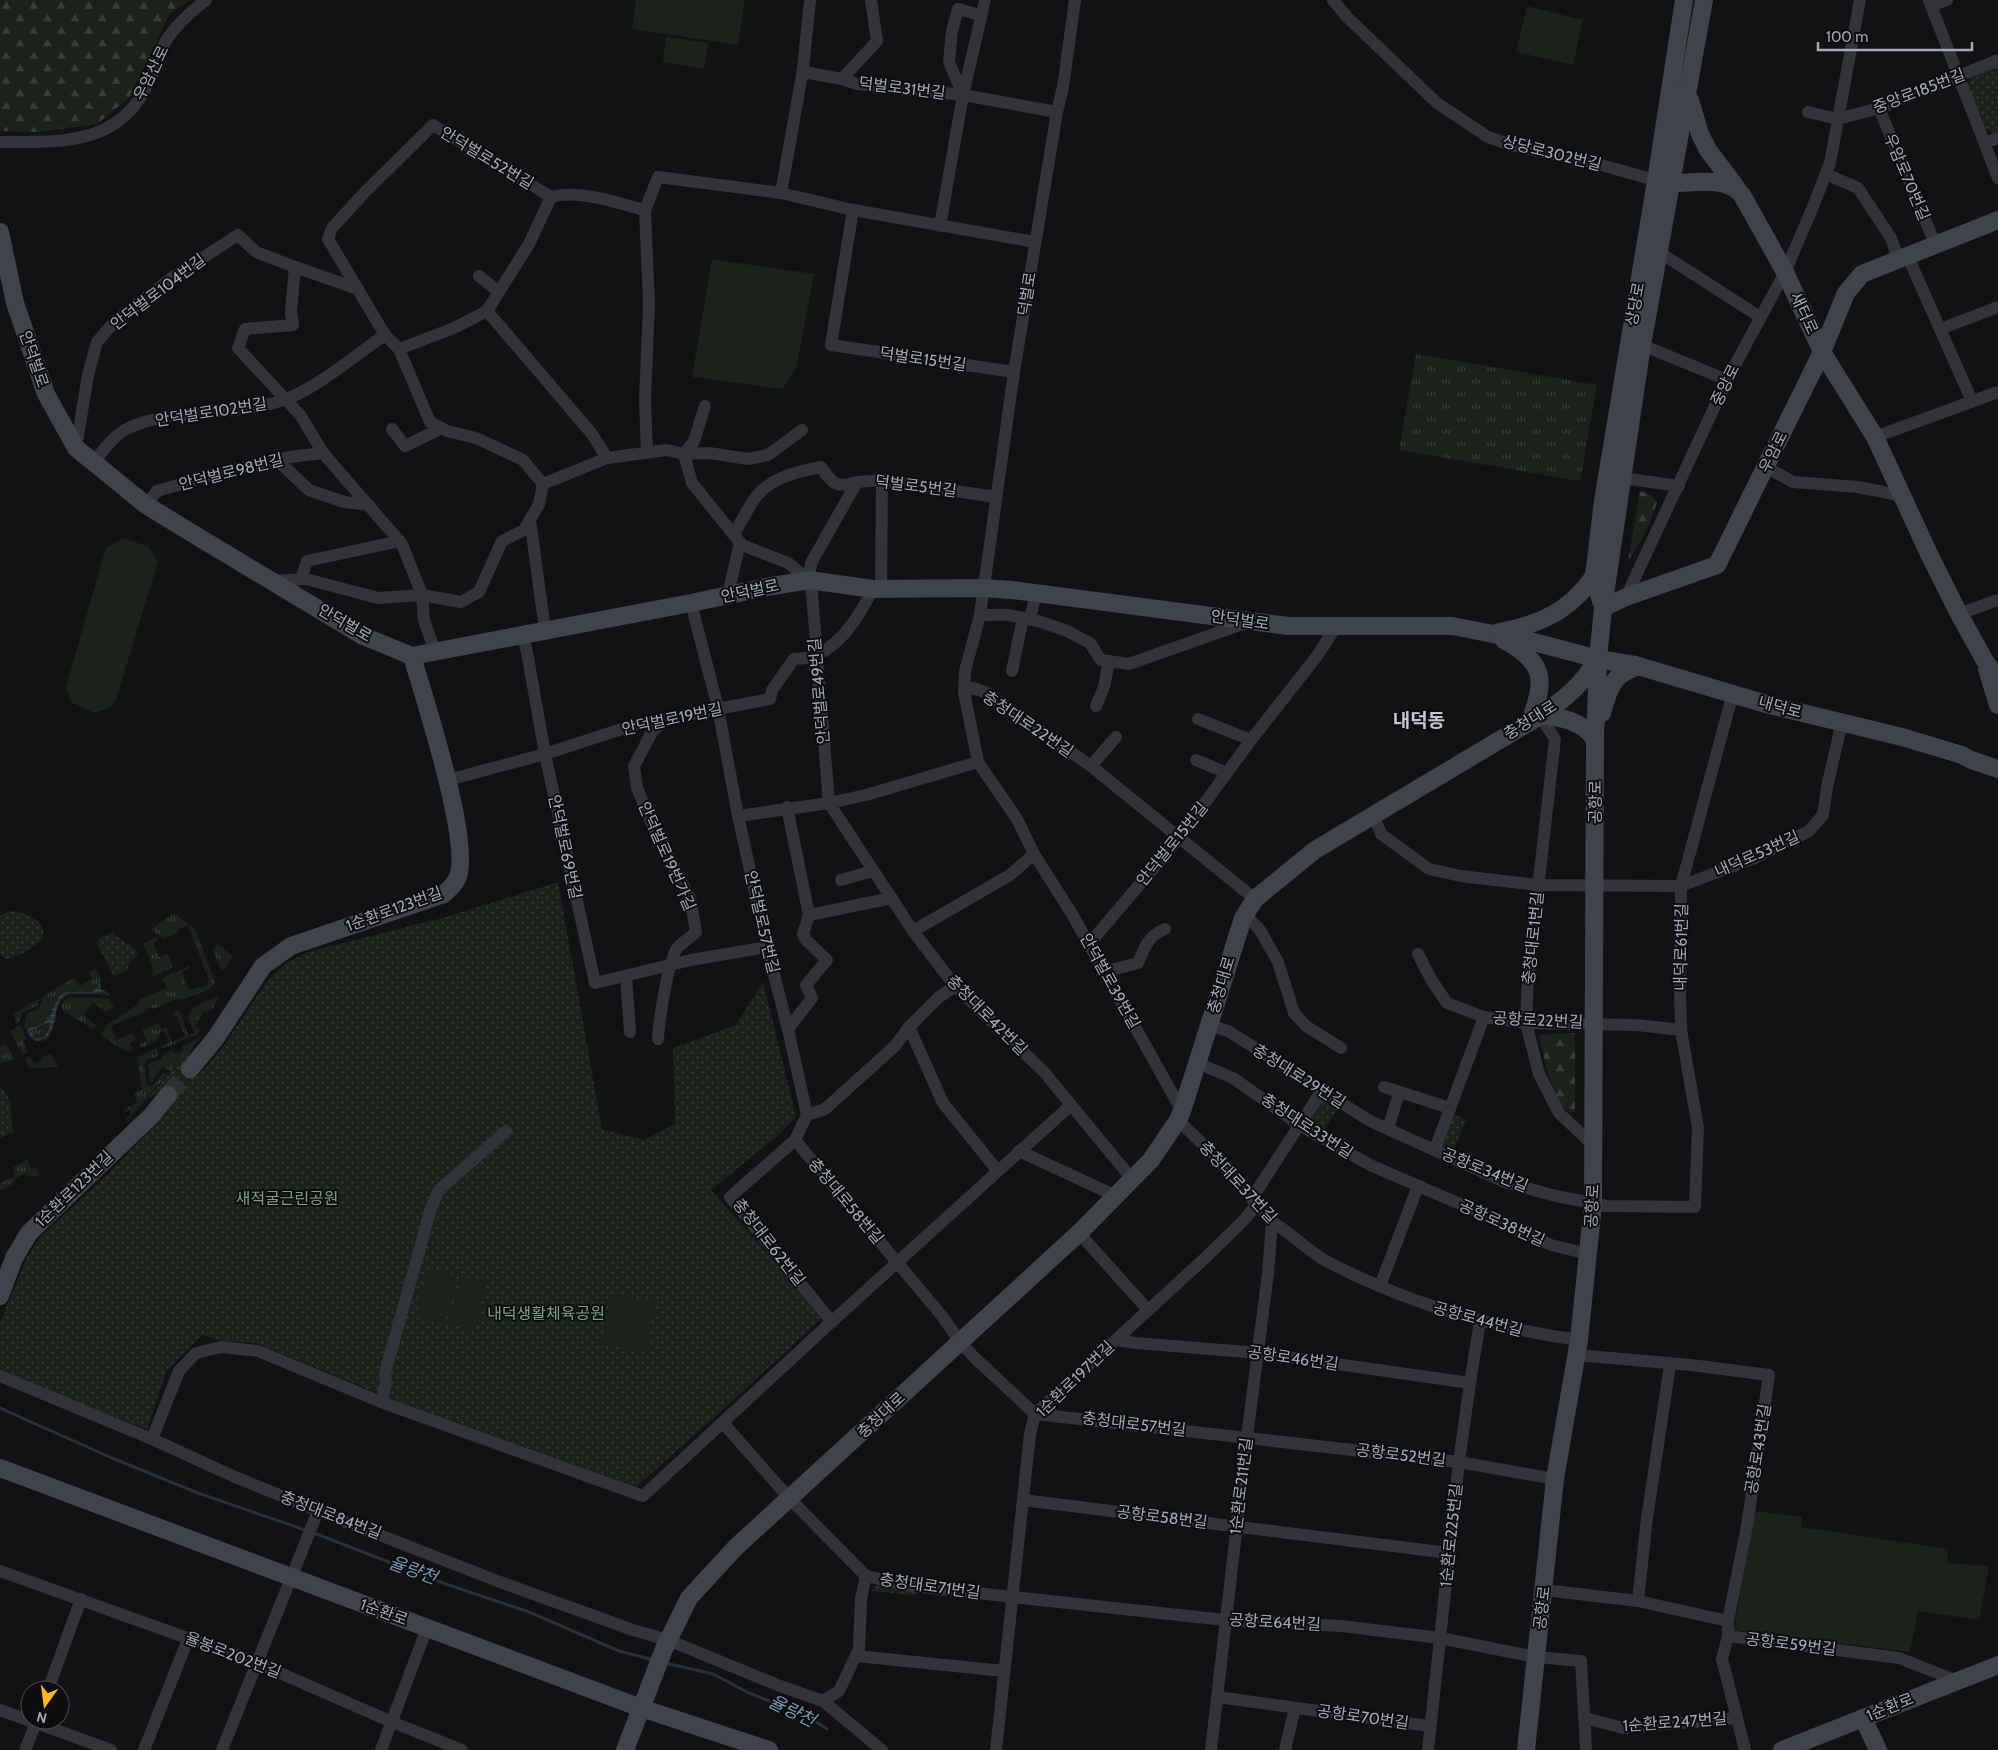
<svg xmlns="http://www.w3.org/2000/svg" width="1998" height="1750" viewBox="0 0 1998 1750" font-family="Cabin,'Noto Sans KR',sans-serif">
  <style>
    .grass { fill: url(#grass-tufts) }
    .forest { fill: url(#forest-firs) }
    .park { fill: url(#park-dots) }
    .pitch { fill: #1a221b }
    .water { fill: url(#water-rules); fill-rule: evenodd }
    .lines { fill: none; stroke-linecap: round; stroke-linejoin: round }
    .stream { stroke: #273139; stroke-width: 3 }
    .secondary-tunnel { stroke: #2f3034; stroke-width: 18; stroke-dasharray: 18 9; stroke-linecap: butt }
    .street { stroke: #333439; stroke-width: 12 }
    .secondary { stroke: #41434a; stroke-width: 18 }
    .labels { text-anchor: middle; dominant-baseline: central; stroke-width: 4; stroke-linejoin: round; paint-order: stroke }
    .street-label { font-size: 16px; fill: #a2a8b6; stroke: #0d0d0f }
    .park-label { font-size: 16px; fill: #77a37b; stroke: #0d0d0f }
    .water-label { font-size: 18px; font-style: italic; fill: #7596b5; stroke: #0d0d0f }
    .quarter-label { font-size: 19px; font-weight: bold; fill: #c4c7d2; stroke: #0d0d0f }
  </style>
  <defs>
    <pattern id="grass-tufts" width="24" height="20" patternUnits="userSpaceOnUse" patternTransform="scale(1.25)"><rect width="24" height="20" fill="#1a221b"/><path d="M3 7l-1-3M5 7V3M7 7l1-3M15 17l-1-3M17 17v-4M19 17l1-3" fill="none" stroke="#383f3a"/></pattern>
    <pattern id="forest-firs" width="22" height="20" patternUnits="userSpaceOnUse" patternTransform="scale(1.25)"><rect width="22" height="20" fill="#1a221b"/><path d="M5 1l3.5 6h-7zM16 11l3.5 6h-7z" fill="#383f3a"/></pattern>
    <pattern id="park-dots" width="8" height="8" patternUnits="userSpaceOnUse" patternTransform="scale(1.25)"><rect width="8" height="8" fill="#1a221b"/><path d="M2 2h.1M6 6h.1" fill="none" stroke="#383f3a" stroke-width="1.8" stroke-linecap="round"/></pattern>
    <pattern id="water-rules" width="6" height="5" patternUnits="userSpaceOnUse" patternTransform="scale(1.25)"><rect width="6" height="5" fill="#273139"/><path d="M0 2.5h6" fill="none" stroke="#434c53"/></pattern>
  </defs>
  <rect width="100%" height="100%" fill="#121214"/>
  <g class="grass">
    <path d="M1416,354L1597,385L1580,481L1399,450Z"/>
    <path d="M174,913L195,929L215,982L210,989L181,1000L179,998L153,1009L152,1007L147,1009V1011L111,1026L116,1040L133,1033L136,1040L130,1043L133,1051L127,1052L100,1035L108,1024L137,1005L140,999L167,988L162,978L189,966L190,968L182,972L189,990L208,985L207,982L209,980L188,925L178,929L179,932L163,939L151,929Z"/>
    <path d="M155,937L158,940L153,943L159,957L168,954L173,967L151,978L153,968L144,944Z"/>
    <path d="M218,944L233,956L223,970L221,969L213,951L214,947Z"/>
    <path d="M96,969L101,980L95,990L91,992H64C51,1008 54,1024 29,1028L27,1031C31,1038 34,1039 42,1041C46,1036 51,1031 53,1025C58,1014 55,995 71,993C83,992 94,995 106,991L109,995C98,995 73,992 65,997C52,1005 60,1032 43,1042L32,1040L24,1026L27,1013L39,1009L42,1002V997L74,978L79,986L92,979L89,973Z"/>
    <path d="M71,997L109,999L114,1007L106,1012L93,1002L83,1015L96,1025L93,1029L62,1010V1003L66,999Z"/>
    <path d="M216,997L218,999L211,1011L203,1012L195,1026L200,1030L198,1034L162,1049L161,1046L169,1043L164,1031L160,1032L157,1041L141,1048L140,1044L147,1041L142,1030L159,1023L161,1029L166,1027L172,1042L185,1036L177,1016L174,1017L173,1013L179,1010L188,1035L195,1033L188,1018L189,1012L195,1006Z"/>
    <path d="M39,998L38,1005L22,1013L19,1023L16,1024L14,1014Z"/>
    <path d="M50,1022L51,1023L43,1038H34L31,1031L41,1028Z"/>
    <path d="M18,1026H21L26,1039L23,1041L28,1052L23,1055L10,1031Z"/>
    <path d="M200,1038L171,1071L164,1068L160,1069L152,1082H150L148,1064L161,1059L164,1053L173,1050L174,1053L183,1051L182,1046Z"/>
    <path d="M6,1044L15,1060L0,1063V1047Z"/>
    <path d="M157,1048L158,1056L146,1060L144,1065L147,1084L149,1086L155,1084L163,1072L168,1074L126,1122V1118L131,1115L130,1110L124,1113L125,1109L137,1103L134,1093L142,1089L137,1059L140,1056Z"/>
    <path d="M49,1054L52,1055L58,1067L29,1068L25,1059L30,1057L34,1064L42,1060V1057Z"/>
    <path d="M27,1160L31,1169L36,1167L39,1175L34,1177L24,1174L15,1179C12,1187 8,1188 0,1190V1183L15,1176L13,1167Z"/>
  </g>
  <g class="forest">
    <path d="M0,0H190L169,15L129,98L97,124L38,132L0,131Z"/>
    <path d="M1640,491L1650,494L1657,502C1651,524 1641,542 1628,561Z"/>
    <path d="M1575,1033V1112C1573,1112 1570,1112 1568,1111C1553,1104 1542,1050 1539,1035Z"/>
  </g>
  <g class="park">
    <path d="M1998,65V133L1995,134L1984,128L1967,86L1973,75Z"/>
    <path d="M558,882L602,1129L644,1140L675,1124L673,1048L736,1025L763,982L796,1117L775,1138L711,1190L823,1317L729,1404L636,1487L394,1400L256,1343L223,1341L202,1335L167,1370L147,1429L0,1373V1323L27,1257L42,1235L107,1175L167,1112L171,1102L165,1093H159L148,1098L192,1047L187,1063L197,1073L202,1071L220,1051L268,980L286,963L308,952L446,917Z"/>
    <path d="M12,911C24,912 46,920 43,936C41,945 14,958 6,959L0,953V915Z"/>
    <path d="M112,933L135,949L138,955L129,963L127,970L114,976L97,944L99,938Z"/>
    <path d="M0,1088C13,1095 11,1118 13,1132L0,1138Z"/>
    <path d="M1322,1099L1338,1109L1321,1135L1305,1125Z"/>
    <path d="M1453,1114L1466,1120L1452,1153L1439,1148Z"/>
    <path d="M879,1583L917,1589L916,1595L870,1591Z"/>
  </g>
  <g class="pitch">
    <path d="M636,0H745L738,45L632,29Z"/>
    <path d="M1527,6L1583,20L1573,65L1516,52Z"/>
    <path d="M666,37L708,43L704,69L663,62Z"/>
    <path d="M712,259L814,274L796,370L782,389L692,377Z"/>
    <path d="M122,538L148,546L158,561L116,700L109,708L94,713L71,702L66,687L106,548Z"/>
    <path d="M428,1267L457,1274L445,1324L416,1317Z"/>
    <path d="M461,1276L486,1282L475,1330L449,1324Z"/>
    <path d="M610,1294L655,1301L647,1352L602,1344Z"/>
    <path d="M1754,1511L1802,1517L1801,1527L1948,1549L1947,1563L1989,1566L1979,1620L1918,1611L1910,1652L1734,1630Z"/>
  </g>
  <path class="water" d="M100,983L101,990L106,991C94,995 83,993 71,993C56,995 57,1014 53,1025C52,1030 49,1034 46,1038L37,1041L32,1038L27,1031L29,1028C57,1024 48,1006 64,992H91L95,990ZM50,1022L49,1029L43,1038H34L31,1031Z"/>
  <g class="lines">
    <g class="stream">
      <path d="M0,1408L112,1458L198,1493L308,1531"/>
      <path d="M314,1533L443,1583L529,1612L619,1651L654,1660"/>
      <path d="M665,1663L713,1674L749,1693L807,1716L827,1729"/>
    </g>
    <path class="secondary-tunnel" d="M168,1095L190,1069"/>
    <g class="street">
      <path d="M1075,0L1063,87L1057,112L1014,372L980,615L965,671L964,692L978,762L1017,819L1034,854L1072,914L1182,1111"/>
      <path d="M1333,0L1347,17L1437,103L1488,137L1511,145L1594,163L1662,182"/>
      <path d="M1929,0L1998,178"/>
      <path d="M1931,6L1947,0"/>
      <path d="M803,72L842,79L857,84L963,95L1057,112"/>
      <path d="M842,79L877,41L871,0"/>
      <path d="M963,95L949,62L952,31L958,9L980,15"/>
      <path d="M1879,108L1936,246"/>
      <path d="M1808,112L1838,119L1879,108L1998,60"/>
      <path d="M0,142C62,142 121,146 150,80C154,69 157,58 162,48C172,28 189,13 206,0"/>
      <path d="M1985,143L1998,138"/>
      <path d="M1826,174L1858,188L1891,238L1899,261"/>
      <path d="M781,193L803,69L810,0"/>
      <path d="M645,210L658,177L781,193L853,210L1035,242"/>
      <path d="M853,210L831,345L1014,372"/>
      <path d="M940,226L963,95L985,0"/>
      <path d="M1659,252L1760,317"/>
      <path d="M1908,257L1972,401"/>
      <path d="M295,267L358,289"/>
      <path d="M479,276L499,292"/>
      <path d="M487,311L592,434L607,458"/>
      <path d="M1940,329L1998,307"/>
      <path d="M1642,345L1727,380"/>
      <path d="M399,349L454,328L487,311L529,244L551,197"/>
      <path d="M392,429L405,446L442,428"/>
      <path d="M1875,437L1998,392"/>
      <path d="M76,448L88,375L97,342L116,320L173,277L238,235L256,252L295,267L291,312L293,325L245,329L238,348L301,416L323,453L402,544L422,595L424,620L435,652"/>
      <path d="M684,454L709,453L748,459L768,455L802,430"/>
      <path d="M684,454L694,441L705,406"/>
      <path d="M277,460L309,490L344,502L369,505"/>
      <path d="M93,463C103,451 114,435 128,428C177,406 236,418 286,399C319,387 355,355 385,335"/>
      <path d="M1766,467L1793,482L1858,487L1903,496"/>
      <path d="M1622,478L1679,486"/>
      <path d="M543,484L523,460L476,438L447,431L430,422L399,349L385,335L328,239L332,228L364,193L433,125L551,197C579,189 617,203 645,210L649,304L645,400L647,451"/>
      <path d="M543,484L607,458L667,450L684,454L692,483L742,545L788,563L809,580"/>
      <path d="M996,497L882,480L857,482L811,563L809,580L812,594L829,803L913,931L955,986L1044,1072L1132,1179"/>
      <path d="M146,505L157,491L212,475L289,457L323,453"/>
      <path d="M530,519L545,630"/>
      <path d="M733,535C740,524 746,512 753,501C768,478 795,472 821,467C832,483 836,489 857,482"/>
      <path d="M301,579L307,561L400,541"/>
      <path d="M273,581L306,579L378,598L422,595L461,602L479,592L502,541L524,530L539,504L543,484"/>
      <path d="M881,589L882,480"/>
      <path d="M728,595L740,542"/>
      <path d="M1626,597L1727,380L1785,272L1812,209L1830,163L1860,0"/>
      <path d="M691,603L718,708L738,816L767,947L788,1029L807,1115"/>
      <path d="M1959,614L1998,600"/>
      <path d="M980,615H1008L1038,621L1067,631L1090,643L1101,660L1129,664L1248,622"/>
      <path d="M1030,619L1036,593"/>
      <path d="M522,634L527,652L545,754L595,983L691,960L767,947"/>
      <path d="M1012,671L1023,618"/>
      <path d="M964,692L973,688L987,693L1091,766L1255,899"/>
      <path d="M1096,706L1104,687L1109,661"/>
      <path d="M1540,716L1555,739L1528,977L1526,1023L1539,1074L1559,1113L1593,1145"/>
      <path d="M1198,719L1251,740"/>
      <path d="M1196,760L1227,773"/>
      <path d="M1091,766L1116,737"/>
      <path d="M448,780L545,754L634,725L770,699L772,690L794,659C801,658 811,659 817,655C844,642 860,614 873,589"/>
      <path d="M787,807L809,915L803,934L806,940L827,960L806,985L812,998L788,1029"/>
      <path d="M1373,814L1381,834L1429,869L1461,876L1538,885L1681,886L1752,859L1809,831L1823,815L1827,787L1842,722"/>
      <path d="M738,816L829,803L866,795L978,762"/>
      <path d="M841,880L873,871"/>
      <path d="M1245,914L1260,930L1278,962L1294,1013L1306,1026L1341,1048"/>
      <path d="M809,915L892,898"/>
      <path d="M913,931L1010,875L1034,854"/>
      <path d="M1089,944L1179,838L1251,740L1317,656L1337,625"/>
      <path d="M1418,954L1432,981L1447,1003L1484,1017L1526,1023L1637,1025L1681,1030"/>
      <path d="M1103,972L1138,963C1144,948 1149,935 1165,929"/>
      <path d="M626,976L630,1032"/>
      <path d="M1209,1025L1228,1031L1370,1121L1505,1182L1552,1195L1606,1206L1695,1207L1698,1128L1681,1030L1680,991L1681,886L1733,693"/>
      <path d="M909,1027L943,1103L997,1170"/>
      <path d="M658,1039C659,1021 668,959 678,947C683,942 691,937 696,932L690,898L654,829L637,788L634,766L653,730L667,720"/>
      <path d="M1197,1063L1233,1078L1301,1126L1370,1165L1525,1232L1551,1245L1588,1254"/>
      <path d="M1384,1087L1450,1108"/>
      <path d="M1178,1120L1216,1157L1272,1222C1292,1233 1308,1252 1328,1262C1407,1303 1491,1328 1579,1340"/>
      <path d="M1388,1129L1399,1093"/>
      <path d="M506,1131L439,1190L431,1208L385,1373L386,1383L381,1402L643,1496L827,1326L1071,1105"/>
      <path d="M795,1140L942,1316L961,1343L974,1357L1035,1414L1459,1462L1555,1479"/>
      <path d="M1435,1149L1484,1017"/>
      <path d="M1019,1151L1116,1196"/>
      <path d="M1252,1198L1321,1092"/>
      <path d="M1079,1233L1148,1310"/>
      <path d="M1380,1286L1418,1186"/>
      <path d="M832,1322L730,1197L795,1140L807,1115L825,1109L895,1046L909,1027L938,998L955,986"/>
      <path d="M1116,1340L1136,1343L1259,1353L1470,1383"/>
      <path d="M1576,1355L1691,1365L1769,1375L1747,1526L1728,1621"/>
      <path d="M0,1376L152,1439L235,1477L341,1520L500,1582L633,1630L668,1640L780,1686L823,1701L882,1750"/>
      <path d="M723,1423L790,1499L866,1576L911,1586L1225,1620L1341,1626L1440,1638L1536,1657L1581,1661L1586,1750"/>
      <path d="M152,1439L179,1371L196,1353L221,1347L258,1351L381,1402"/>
      <path d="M1023,1500L1449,1553"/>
      <path d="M0,1571L257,1663L392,1722L462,1750"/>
      <path d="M1544,1590L1638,1601L1728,1621V1636L1899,1658L1955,1680"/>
      <path d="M1638,1601L1647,1518L1670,1365"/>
      <path d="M1728,1636L1722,1659L1745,1750"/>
      <path d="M856,1656L1004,1671"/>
      <path d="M48,1690L81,1599"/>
      <path d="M1217,1697L1430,1726"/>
      <path d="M823,1701L839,1691L859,1649L861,1599L866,1576"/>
      <path d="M0,1710L111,1750"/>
      <path d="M1585,1718L1623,1728L1737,1718"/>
      <path d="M25,1750L37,1720"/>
      <path d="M144,1750L189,1637"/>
      <path d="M222,1750L318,1511"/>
      <path d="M381,1750L427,1628"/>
      <path d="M996,1750L1030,1434L1035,1414L1204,1259L1244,1220L1257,1204"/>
      <path d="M1211,1750L1247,1437L1268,1273L1272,1222"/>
      <path d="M1285,1750L1295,1708"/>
      <path d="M1428,1750L1459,1462L1470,1383L1480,1321"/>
    </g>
    <g class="secondary">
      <path d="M1690,100L1700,134L1708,150L1736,187"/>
      <path d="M1672,183C1695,183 1727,176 1742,195L1785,272L1822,352L1875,437L1930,556L1959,614L1985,661L1998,680"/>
      <path d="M0,232L15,303L46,394L76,448L146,505L195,535L363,636L412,656L691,603L766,587L809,580L873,589L982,588L1012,590L1288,626H1452L1530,641L1598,659L1635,665L1766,704L1902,737L1962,755L1971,760L1998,769"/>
      <path d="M1601,601L1594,576L1603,501L1656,181L1684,0"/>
      <path d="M1603,608L1626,597L1717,565L1822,352L1846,293L1862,274L1998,220"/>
      <path d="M1499,632C1539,625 1570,611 1594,576"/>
      <path d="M1504,640C1545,662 1546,680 1530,721"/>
      <path d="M1987,669L1998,705"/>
      <path d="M1602,713C1609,688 1612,674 1639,666"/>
      <path d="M1540,716C1560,716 1585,722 1595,740"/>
      <path d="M190,1069L215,1039L263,966L291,946L444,894C448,890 454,885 457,879C473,845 424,698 412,656"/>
      <path d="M0,1296L14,1258L29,1233L152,1115L168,1095"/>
      <path d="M0,1468L641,1708L769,1750"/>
      <path d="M1863,1718L1878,1750"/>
      <path d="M625,1750L664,1649L689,1598L736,1547L1079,1233L1151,1160L1178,1120L1182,1111L1243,918L1255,899L1315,850L1540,716C1563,700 1584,684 1597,659"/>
      <path d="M1526,1750L1555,1479L1579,1340L1593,1204L1595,740L1598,659L1603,608L1642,345L1704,0"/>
      <path d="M1782,1750L1998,1665"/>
    </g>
  </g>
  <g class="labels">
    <g class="street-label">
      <text transform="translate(151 73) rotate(-64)">우암산로</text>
      <text transform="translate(902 88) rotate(7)">덕벌로31번길</text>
      <text transform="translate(1919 91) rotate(-21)">중앙로185번길</text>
      <text transform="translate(1552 153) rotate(14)">상당로302번길</text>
      <text transform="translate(487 158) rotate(31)">안덕벌로52번길</text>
      <text transform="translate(1907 177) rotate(67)">우암로70번길</text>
      <text transform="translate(158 292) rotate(-37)">안덕벌로104번길</text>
      <text transform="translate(1027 294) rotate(-81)">덕벌로</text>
      <text transform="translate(1635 304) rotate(-80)">상당로</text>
      <text transform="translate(1804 313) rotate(65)">새터로</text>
      <text transform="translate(34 359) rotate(71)">안덕벌로</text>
      <text transform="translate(923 359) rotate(8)">덕벌로15번길</text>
      <text transform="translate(1725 385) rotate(-64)">중앙로</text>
      <text transform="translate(211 412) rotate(-9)">안덕벌로102번길</text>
      <text transform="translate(1773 452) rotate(-64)">우암로</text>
      <text transform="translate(231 472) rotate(-14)">안덕벌로98번길</text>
      <text transform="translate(916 486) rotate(7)">덕벌로5번길</text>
      <text transform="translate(750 591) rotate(-12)">안덕벌로</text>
      <text transform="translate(1240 620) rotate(8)">안덕벌로</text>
      <text transform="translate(345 623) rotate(30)">안덕벌로</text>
      <text transform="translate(819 691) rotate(-95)">안덕벌로49번길</text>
      <text transform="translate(1780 707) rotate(15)">내덕로</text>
      <text transform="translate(672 719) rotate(-12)">안덕벌로19번길</text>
      <text transform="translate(1530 720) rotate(-32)">충청대로</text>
      <text transform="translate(1028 724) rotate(34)">충청대로22번길</text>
      <text transform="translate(1595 802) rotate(-90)">공항로</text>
      <text transform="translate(1172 844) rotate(-51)">안덕벌로15번길</text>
      <text transform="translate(565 847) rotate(78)">안덕벌로69번길</text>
      <text transform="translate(1757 854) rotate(-24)">내덕로53번길</text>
      <text transform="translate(667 856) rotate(66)">안덕벌로19번가길</text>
      <text transform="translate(394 909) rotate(-20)">1순환로123번길</text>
      <text transform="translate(762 922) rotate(77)">안덕벌로57번길</text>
      <text transform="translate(1533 938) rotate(-84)">충청대로1번길</text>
      <text transform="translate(1681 947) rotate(-89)">내덕로61번길</text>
      <text transform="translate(1110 981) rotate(61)">안덕벌로39번길</text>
      <text transform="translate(1221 985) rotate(-73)">충청대로</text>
      <text transform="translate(987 1015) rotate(45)">충청대로42번길</text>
      <text transform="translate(1538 1020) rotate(3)">공항로22번길</text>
      <text transform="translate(1299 1076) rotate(32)">충청대로29번길</text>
      <text transform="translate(1307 1126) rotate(33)">충청대로33번길</text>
      <text transform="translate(1485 1170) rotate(22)">공항로34번길</text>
      <text transform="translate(1238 1182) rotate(47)">충청대로37번길</text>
      <text transform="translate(74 1189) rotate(-44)">1순환로123번길</text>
      <text transform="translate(846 1201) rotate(50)">충청대로58번길</text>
      <text transform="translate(1592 1206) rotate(-87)">공항로</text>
      <text transform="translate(1502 1223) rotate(24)">공항로38번길</text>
      <text transform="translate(769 1242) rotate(52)">충청대로62번길</text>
      <text transform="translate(1478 1319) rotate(15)">공항로44번길</text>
      <text transform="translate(1293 1358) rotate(8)">공항로46번길</text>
      <text transform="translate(1075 1379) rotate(-44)">1순환로197번길</text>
      <text transform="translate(881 1415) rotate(-43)">충청대로</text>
      <text transform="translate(1134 1424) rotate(7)">충청대로57번길</text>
      <text transform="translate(1758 1449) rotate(-81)">공항로43번길</text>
      <text transform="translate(1401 1455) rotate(7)">공항로52번길</text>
      <text transform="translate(1241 1486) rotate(-83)">1순환로211번길</text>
      <text transform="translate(331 1515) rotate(21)">충청대로84번길</text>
      <text transform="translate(1162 1517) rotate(7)">공항로58번길</text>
      <text transform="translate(1451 1535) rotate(-84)">1순환로225번길</text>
      <text transform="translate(930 1586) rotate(8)">충청대로71번길</text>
      <text transform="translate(1542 1608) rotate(-83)">공항로</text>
      <text transform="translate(384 1612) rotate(20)">1순환로</text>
      <text transform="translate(1275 1622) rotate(3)">공항로64번길</text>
      <text transform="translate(1791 1644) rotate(7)">공항로59번길</text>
      <text transform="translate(233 1655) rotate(21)">율봉로202번길</text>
      <text transform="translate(1890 1707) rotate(-22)">1순환로</text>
      <text transform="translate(1363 1717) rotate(8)">공항로70번길</text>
      <text transform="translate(1675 1722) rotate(-4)">1순환로247번길</text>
    </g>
    <g class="park-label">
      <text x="287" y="1198">새적굴근린공원</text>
      <text x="546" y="1313">내덕생활체육공원</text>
    </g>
    <g class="water-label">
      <text transform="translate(413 1570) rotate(20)">율량천</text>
      <text transform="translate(792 1711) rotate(26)">율량천</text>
    </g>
    <g class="quarter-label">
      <text x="1419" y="720">내덕동</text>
    </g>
  </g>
  <g transform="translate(45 1705) rotate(194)"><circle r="24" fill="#0d0d0f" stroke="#494b52"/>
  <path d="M0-4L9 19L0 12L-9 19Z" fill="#ffb71f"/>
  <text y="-8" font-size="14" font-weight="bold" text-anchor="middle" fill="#a2a8b6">N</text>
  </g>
  <path d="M1818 42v8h154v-8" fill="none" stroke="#a2a8b6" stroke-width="2.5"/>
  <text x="1826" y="42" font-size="15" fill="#a2a8b6" stroke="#0d0d0f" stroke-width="4" paint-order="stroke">100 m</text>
</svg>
